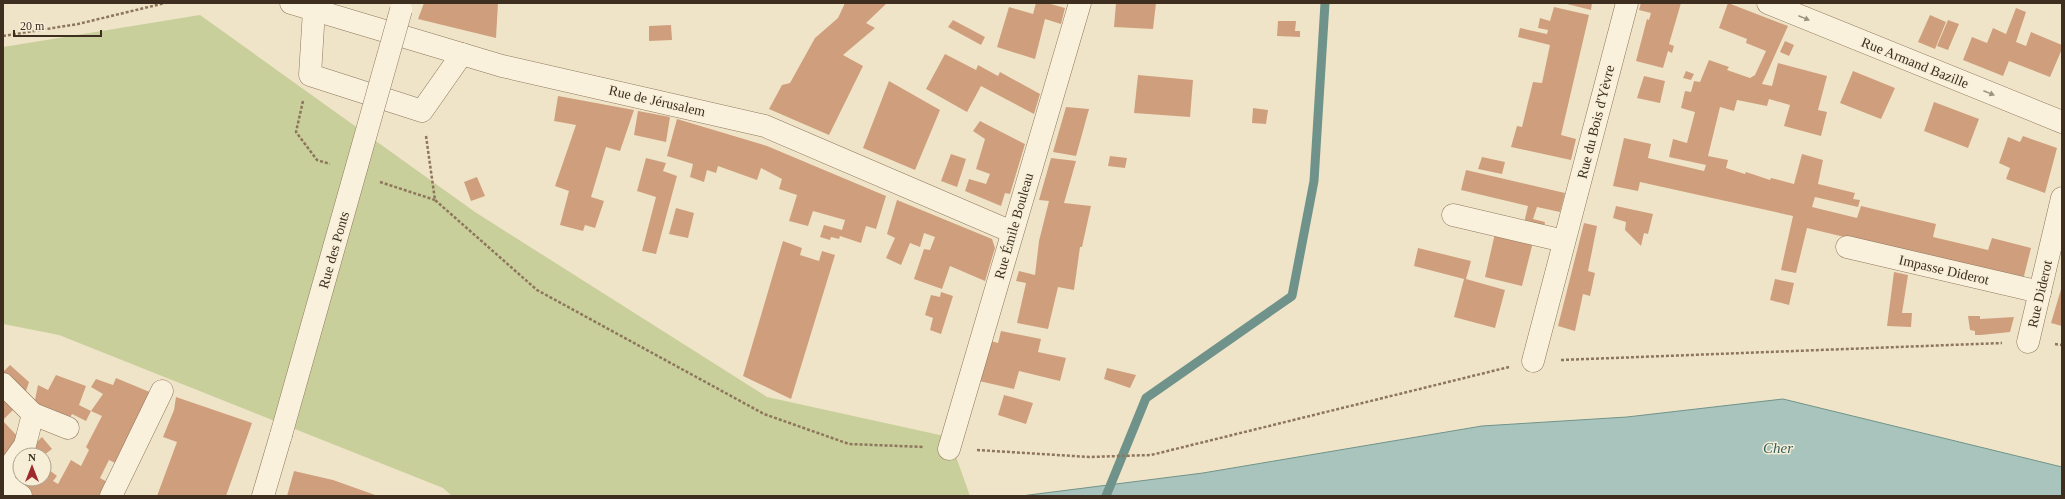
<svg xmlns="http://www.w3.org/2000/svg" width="2065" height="499" viewBox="0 0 2065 499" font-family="Georgia,serif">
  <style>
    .green { fill: #c9cf9b }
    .water { fill: #a9c4bc; stroke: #6f938a }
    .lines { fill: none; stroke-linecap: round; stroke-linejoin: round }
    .stream { stroke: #6f938a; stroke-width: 9 }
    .building { fill: #cf9f7d }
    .minor-casing { stroke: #8d765c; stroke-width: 23 }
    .path { stroke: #8d765c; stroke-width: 2.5; stroke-dasharray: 3 2; stroke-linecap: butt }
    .minor { stroke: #faf1dc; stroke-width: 22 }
    .minor-bridge-casing { stroke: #8d765c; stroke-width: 23; stroke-linecap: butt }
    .minor-bridge { stroke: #faf1dc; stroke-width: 22 }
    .oneway { fill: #9c907e }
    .labels { text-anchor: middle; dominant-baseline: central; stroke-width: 3; stroke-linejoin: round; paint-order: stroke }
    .street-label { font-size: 14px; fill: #3d2e20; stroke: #f7eed8 }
    .water-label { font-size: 15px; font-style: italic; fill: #2f5d5a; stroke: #f7eed8 }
  </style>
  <rect width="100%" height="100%" fill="#f0e4c8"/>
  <path class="green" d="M200,15L475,212L767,397L949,437L970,496H452L443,488L59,335L3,324V47Z"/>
  <path class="water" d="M1783,399L2062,467V496H1021L1203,473L1482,426L1627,417Z"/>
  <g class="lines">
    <path class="stream" d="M1106,496L1146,398L1292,296L1314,181L1325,3"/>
  </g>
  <g class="building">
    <path d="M424,3H498L496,38L418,19Z"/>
    <path d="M845,3H887L866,23L875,28L843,55L863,66L829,135L769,109L782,85L790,83L815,38L838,18Z"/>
    <path d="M1036,3H1047L1065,8L1061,24L1045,19L1035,59L997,47L1009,7L1033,14Z"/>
    <path d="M1116,3H1156L1153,29L1114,27Z"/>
    <path d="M1563,3H1592L1591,10Z"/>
    <path d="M1641,3H1681L1669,44L1674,46L1672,53L1668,51L1663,68L1636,61L1647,19L1649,20L1651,13L1639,10Z"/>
    <path d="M1728,3L1788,26L1762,84L1772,86L1778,63L1827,76L1818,110L1827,112L1821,136L1784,126L1790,105L1769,99L1767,106L1737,100L1734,111L1720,107L1708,156L1728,160L1726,168L1745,174L1746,172L1770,180L1771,178L1794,184L1802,154L1823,160L1818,184L1855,193L1853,199L1860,200L1858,207L1815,197L1812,207L1857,218L1861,206L1936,224L1933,237L1988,250L1992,238L2031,248L2023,280L1807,228L1796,273L1781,270L1793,216L1640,182L1638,191L1613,186L1624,138L1651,144L1648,158L1704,171L1706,165L1669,157L1673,139L1687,143L1695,112L1681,108L1685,91L1691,92L1694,81L1700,82L1709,60L1729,67L1727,70L1750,78L1755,75L1766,51L1746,43L1747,39L1719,28Z"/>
    <path d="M1554,7L1589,15L1561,135L1576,139L1571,160L1511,147L1517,126L1522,127L1533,82L1542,83L1550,45L1518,37L1520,28L1547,34L1548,30L1538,28L1540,18L1550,21Z"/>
    <path d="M2016,8L2026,12L2016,42L2026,46L2031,32L2062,45V49L2050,77L2009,61L2003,76L1963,60L1972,37L1987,43L1993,28L2006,34Z"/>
    <path d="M1930,15L1946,22L1935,49L1918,42Z"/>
    <path d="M953,20L985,37L981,45L948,27Z"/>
    <path d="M1948,20L1959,24L1948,50L1937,46Z"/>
    <path d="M1278,21H1296L1295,31H1300V37L1277,36Z"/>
    <path d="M671,25L672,40L649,41V26Z"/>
    <path d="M1785,41L1794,45L1789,56L1780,52Z"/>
    <path d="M945,54L976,70L978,65L998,76L1000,72L1040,94L1034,114L981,86L967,112L926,89Z"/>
    <path d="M1686,71L1694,74L1691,80L1683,78Z"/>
    <path d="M1853,71L1895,88L1881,119L1840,103Z"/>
    <path d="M1138,75L1193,80L1190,117L1134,113Z"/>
    <path d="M1644,76L1665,81L1660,103L1637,98Z"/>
    <path d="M889,81L940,110L915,170L863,148Z"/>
    <path d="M558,96L634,110L620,151L606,147L591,197L604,201L595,228L585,225L583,231L560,225L569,191L555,186L576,125L554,121Z"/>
    <path d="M1934,102L1979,119L1968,148L1924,131Z"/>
    <path d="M1066,107L1089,109L1076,156L1053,152Z"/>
    <path d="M1253,108L1268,110L1266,124L1252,123Z"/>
    <path d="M638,111L670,117L666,142L634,135Z"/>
    <path d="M677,119L767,146L886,196L876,229L866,226L861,243L840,236L839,239L831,237L830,240L820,237L824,225L842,230L845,220L813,211L808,226L789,221L797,195L779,189L782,179L761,168L757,180L718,166L716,173L707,170L704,182L690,177L693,164L667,156Z"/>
    <path d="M980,121L1025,144L1010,194L1005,193L1001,206L965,191L969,179L986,184L990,174L976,169L985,139L973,131Z"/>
    <path d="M2023,136L2057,148L2045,193L2006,179L2010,168L1999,163L2008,137L2020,142Z"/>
    <path d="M951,154L966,159L957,187L941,181Z"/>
    <path d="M1110,156L1127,158L1125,168L1108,166Z"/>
    <path d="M1482,157L1505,162L1502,174L1478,169Z"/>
    <path d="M646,158L666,163L663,171L677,176L656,254L642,251L656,197L637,191Z"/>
    <path d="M1051,158L1076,161L1064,203L1091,206L1082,247H1080L1074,290L1058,287L1048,329L1017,323L1026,283L1016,281L1019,271L1035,275L1039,241L1049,201L1039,200Z"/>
    <path d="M1466,170L1565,193L1560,212L1537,207L1533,219L1545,222L1543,232L1523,227L1528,206L1461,190Z"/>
    <path d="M477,177L485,196L471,201L464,182Z"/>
    <path d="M897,200L992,239L995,248L985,281L950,266L942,289L914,279L924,249L930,250L935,237L924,233L920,247L910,243L901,265L886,258L895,238L887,234Z"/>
    <path d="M1616,206L1653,214L1648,234L1644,233L1641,246L1625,230L1626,222L1613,218Z"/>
    <path d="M676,208L694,213L688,238L669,234Z"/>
    <path d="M1584,223L1597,226L1588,271L1595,273L1590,296L1583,294L1575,331L1558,326Z"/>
    <path d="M1496,229L1534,238L1522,286L1485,277Z"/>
    <path d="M783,241L802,248L800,255L819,261L822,251L835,255L791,399L743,376Z"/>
    <path d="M1418,248L1471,261L1466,279L1505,290L1495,328L1454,317L1464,279L1414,266Z"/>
    <path d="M1894,272L1908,275L1902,313H1912L1911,327L1887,326Z"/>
    <path d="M1775,279L1794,283L1789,305L1770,300Z"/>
    <path d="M2062,286V326L2051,323Z"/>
    <path d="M941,292L953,296L941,334L930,330L933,318L925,315L931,295L940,297Z"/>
    <path d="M1968,316H1980V319L2014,317L2010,332L1981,335H1975V331L1970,330Z"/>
    <path d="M1001,331L1041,339L1038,352L1066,358L1060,381L1019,371L1014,389L979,381L991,341L998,343Z"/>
    <path d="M10,365L29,382L26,391L20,396L3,379V372Z"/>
    <path d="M1107,368L1136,375L1130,388L1104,379Z"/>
    <path d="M56,375L86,386L79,405L91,411L86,421L72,414L67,424L33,410L38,385L48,390Z"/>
    <path d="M116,378L152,393L119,465L109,460L100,478L109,483L102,496H32L7,478L20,460V479H44V473L48,469L57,476L53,481L58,484L71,460L81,466L89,450L86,447L102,416L91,411L103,394L91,387L96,379L113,385Z"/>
    <path d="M1004,395L1033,403L1026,424L998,415Z"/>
    <path d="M176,397L252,423L226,496H157L177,442L163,437L174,410Z"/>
    <path d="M3,399L14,409L3,420Z"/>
    <path d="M3,421L21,440L3,463Z"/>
    <path d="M42,437L52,449L44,455H29L28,451Z"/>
    <path d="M294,471L333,480L378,496H287Z"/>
  </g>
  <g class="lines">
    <g class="minor-casing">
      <g id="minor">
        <path d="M291,3L502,66L765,126L1012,232"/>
        <path d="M1768,3L2062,122"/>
        <path d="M314,10L310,75L422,111L462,54"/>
        <path d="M1453,215L1564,241"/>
        <path d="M1847,247L2040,292"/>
        <path d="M2028,342L2062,198"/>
        <path d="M1533,361L1627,3"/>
        <path d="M3,384L33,414L25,445L3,476"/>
        <path d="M33,414L68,428"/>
        <path d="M949,449L1080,3"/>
        <path d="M3,482L21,496"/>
        <path d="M111,496L162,391"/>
        <path d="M263,496L281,435"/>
      </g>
    </g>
    <g class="path">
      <path d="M3,36L78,24L165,3"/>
      <path d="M303,101L296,132L317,160L330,164"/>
      <path d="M426,136L435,200L537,290L764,414L849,444L924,447"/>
      <path d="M380,182L435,200"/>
      <path d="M2055,344L2062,345"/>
      <path d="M1561,360L2002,343"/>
      <path d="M977,450L1089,457L1151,455L1509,367"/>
    </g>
    <use href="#minor" class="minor"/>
    <g class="minor-bridge-casing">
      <path id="minor-bridge" d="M281,435L401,10"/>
    </g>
    <use href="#minor-bridge" class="minor-bridge"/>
  </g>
  <defs><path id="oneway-solid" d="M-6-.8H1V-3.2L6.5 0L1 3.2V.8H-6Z"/></defs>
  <g class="oneway">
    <use href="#oneway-solid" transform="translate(1804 18) rotate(22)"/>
    <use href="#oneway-solid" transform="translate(1989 93) rotate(22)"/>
  </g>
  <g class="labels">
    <g class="street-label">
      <text transform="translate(1915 63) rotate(22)">Rue Armand Bazille</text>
      <text transform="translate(657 101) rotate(13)">Rue de Jérusalem</text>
      <text transform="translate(1596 122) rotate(-76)">Rue du Bois d'Yèvre</text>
      <text transform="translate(1014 226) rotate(-74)">Rue Émile Bouleau</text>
      <text transform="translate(334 250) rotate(-74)">Rue des Ponts</text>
      <text transform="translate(1944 270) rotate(13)">Impasse Diderot</text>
      <text transform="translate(2040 294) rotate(-77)">Rue Diderot</text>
    </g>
    <g class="water-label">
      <text x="1778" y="448">Cher</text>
    </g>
  </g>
  <rect width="2065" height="499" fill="none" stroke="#3d2e20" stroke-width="8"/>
  <g transform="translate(32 467)"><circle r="19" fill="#f7eed8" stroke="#ada18e"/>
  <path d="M0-3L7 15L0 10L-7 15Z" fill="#9e2a2b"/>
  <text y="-6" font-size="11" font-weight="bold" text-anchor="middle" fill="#3d2e20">N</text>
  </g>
  <path d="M14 30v6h87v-6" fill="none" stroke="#3d2e20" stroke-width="2"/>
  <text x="20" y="30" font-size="12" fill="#3d2e20" stroke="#f7eed8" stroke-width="3" paint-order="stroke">20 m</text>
</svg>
